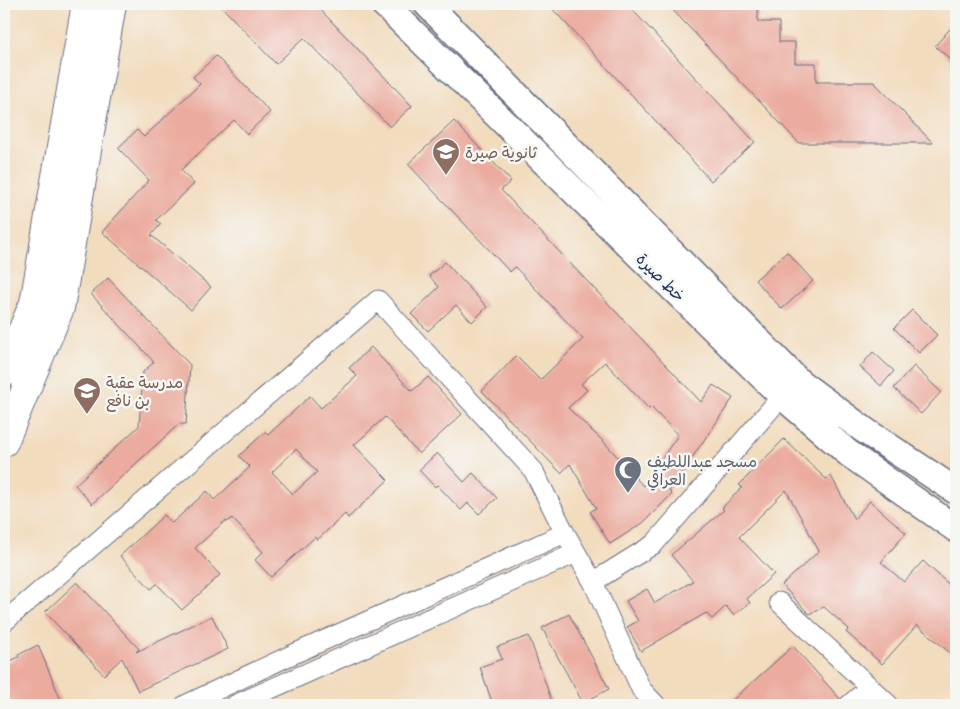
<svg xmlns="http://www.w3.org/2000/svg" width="960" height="709" font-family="Itim,'Playpen Sans Arabic',sans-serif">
	<rect width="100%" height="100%" fill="#f6f6f2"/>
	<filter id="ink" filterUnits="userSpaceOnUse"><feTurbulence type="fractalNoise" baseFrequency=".02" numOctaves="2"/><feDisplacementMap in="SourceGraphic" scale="10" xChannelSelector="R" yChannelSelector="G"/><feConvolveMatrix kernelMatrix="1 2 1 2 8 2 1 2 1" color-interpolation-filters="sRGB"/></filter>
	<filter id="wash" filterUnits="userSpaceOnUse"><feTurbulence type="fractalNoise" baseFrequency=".0096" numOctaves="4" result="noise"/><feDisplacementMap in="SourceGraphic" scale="20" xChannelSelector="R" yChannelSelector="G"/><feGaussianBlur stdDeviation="1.12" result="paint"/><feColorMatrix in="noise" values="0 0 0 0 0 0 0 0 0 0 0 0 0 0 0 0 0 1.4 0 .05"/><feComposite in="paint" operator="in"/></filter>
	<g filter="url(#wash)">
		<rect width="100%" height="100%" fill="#f2dcbe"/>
		<g id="blocks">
			<!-- building -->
			<path fill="#ebac9f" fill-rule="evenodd" d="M219,4h96l97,102 -22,21 -86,-89 -28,26z
				M548,4h79l128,138 -44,39z
				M667,4h91v18h21v20h16v21h21v19h58l59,61h-134z
				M956,22v42l-21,-18z
				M216,56l54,56 -23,22 -13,-14 -53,50 13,14 -38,36 5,4 -10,11 60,52 -20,23 -89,-78 47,-52 -31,-32 19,-18 7,7 56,-53 -7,-7z
				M454,121l57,60 -10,9 200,212 12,-17 20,13 -64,93 3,3 -29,29 -33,21 -20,-32 6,-4 -26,-44 -9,9 -79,-82 34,-35 24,24 43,-41 -68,-72 -5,5 -102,-108zM605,362l44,47 2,-2 27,28 -35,51 -38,-43 -37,-35 19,-18 -6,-6z
				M787,252l26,29 -31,28 -27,-29z
				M445,262l42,45 -15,15 -16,-17 -28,26 -17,-17 28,-27 -10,-11z
				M108,278l82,87 -4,59h-7l-87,80 -17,-19 64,-59 4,-54 11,-10 -63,-68z
				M912,310l25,25 -18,18 -25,-25z
				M371,347l41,44 16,-14 34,37 -43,40 -34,-37 -31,28 34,35 -40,38 -3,-4 -28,26 -2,-3 -44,40 -16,-17 8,-8 -31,-34 -5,4 -2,-1 -30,27 25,27 -38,35 -25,-26 -6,5 -31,-33 44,-41 8,8 35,-32 7,9 36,-33 -11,-11 26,-24 3,3 42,-39 11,12 36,-32 -8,-8zM296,449l21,23 -24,22 -21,-22z
				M873,352l21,19 -13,15 -21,-19z
				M914,366l27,26 -20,22 -27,-26z
				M784,439l42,40 5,-3 23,43 16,-18 36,32 -25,29 23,20 19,-21 33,30v67l-39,-33 -35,39 -36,-32 3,-3 -25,-22 -15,7 -27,-29 37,-34 -33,-61 -47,47 35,37 -27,25 3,4 -17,12 -7,-9 -14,13 -6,-6 -65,38 -14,-24 11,-6 -12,-20 21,-12 8,14 38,-22 -22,-26 53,-45 -2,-2 20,-21 -3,-2z
				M437,453l27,29 9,-9 24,25 -18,16 -11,-11 -7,7 -24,-25 -2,2 -16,-17z
				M77,582l62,67 -3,3 76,-36 16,33 -90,42 -16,-33 -18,17 -59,-63z
				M569,614l40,75 -26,14 -41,-75z
				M529,636l24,69h-60l-13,-38 22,-8 -5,-12z
				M38,645l25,60h-59v-41l15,-7 -1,-2z
				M793,646l47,53 -2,6h-111z"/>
		</g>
	</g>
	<g filter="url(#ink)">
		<use href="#blocks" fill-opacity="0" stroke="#666c80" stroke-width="1"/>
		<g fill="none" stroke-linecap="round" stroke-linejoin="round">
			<defs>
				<path id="street" d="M593,582l61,-38 128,-148
					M779,602l110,103
					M4,622l374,-322 155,170 32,63 28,49 48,107 15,16
					M185,705l104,-49 276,-123
					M235,705l341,-152
					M849,705l21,-18"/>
				<path id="secondary" d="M384,4l398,392 66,57 108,76
					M427,4l372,378 65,48 92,61"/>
				<path id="primary" d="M4,373l30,-70 52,-299
					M4,442l56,-134 52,-304"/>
			</defs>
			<!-- street casing -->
			<use href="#street" stroke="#666c80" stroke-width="21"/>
			<!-- secondary casing -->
			<use href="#secondary" stroke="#666c80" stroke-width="29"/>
			<!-- primary casing -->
			<use href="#primary" stroke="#666c80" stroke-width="30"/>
			<!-- street -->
			<use href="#street" stroke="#fff" stroke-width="19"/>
			<!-- secondary -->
			<use href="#secondary" stroke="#fff" stroke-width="26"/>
			<!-- primary -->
			<use href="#primary" stroke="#fff" stroke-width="28"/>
		</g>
	</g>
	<!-- icons -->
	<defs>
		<symbol id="school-pin" viewBox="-11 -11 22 30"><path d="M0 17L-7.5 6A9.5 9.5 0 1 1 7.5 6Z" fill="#8d6e63" stroke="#f6f6f2"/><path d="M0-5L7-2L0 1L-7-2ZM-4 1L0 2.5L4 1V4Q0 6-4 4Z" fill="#fff"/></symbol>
		<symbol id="mosque-pin" viewBox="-11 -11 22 30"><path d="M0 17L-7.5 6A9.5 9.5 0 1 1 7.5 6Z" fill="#6b7280" stroke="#f6f6f2"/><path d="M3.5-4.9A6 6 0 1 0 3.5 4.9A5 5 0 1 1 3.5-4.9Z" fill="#fff"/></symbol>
	</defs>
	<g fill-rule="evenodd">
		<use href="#school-pin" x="430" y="136" width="32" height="43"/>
		<use href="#school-pin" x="71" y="375" width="32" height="43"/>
		<use href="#mosque-pin" x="612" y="454" width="32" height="43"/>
	</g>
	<g text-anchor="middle" stroke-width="5" stroke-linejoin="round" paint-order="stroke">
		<!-- education labels -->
		<g font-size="16" fill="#785e54" stroke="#f6f6f2" text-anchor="start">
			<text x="465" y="158">ثانوية صيرة</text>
			<text x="106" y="388">مدرسة عقبة<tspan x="106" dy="18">بن نافع</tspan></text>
		</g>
		<!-- street labels -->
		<g font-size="16" fill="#1b2f5e" stroke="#f6f6f2">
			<text transform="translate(661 277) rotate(45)" y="6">خط صيرة</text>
		</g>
		<!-- worship labels -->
		<g font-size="16" fill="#5b616d" stroke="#f6f6f2" text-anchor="start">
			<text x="647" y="467">مسجد عبداللطيف<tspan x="647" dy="18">العراقي</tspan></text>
		</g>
	</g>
	<!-- margin -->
	<rect width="960" height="709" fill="none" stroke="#f6f6f2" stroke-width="20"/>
</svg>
